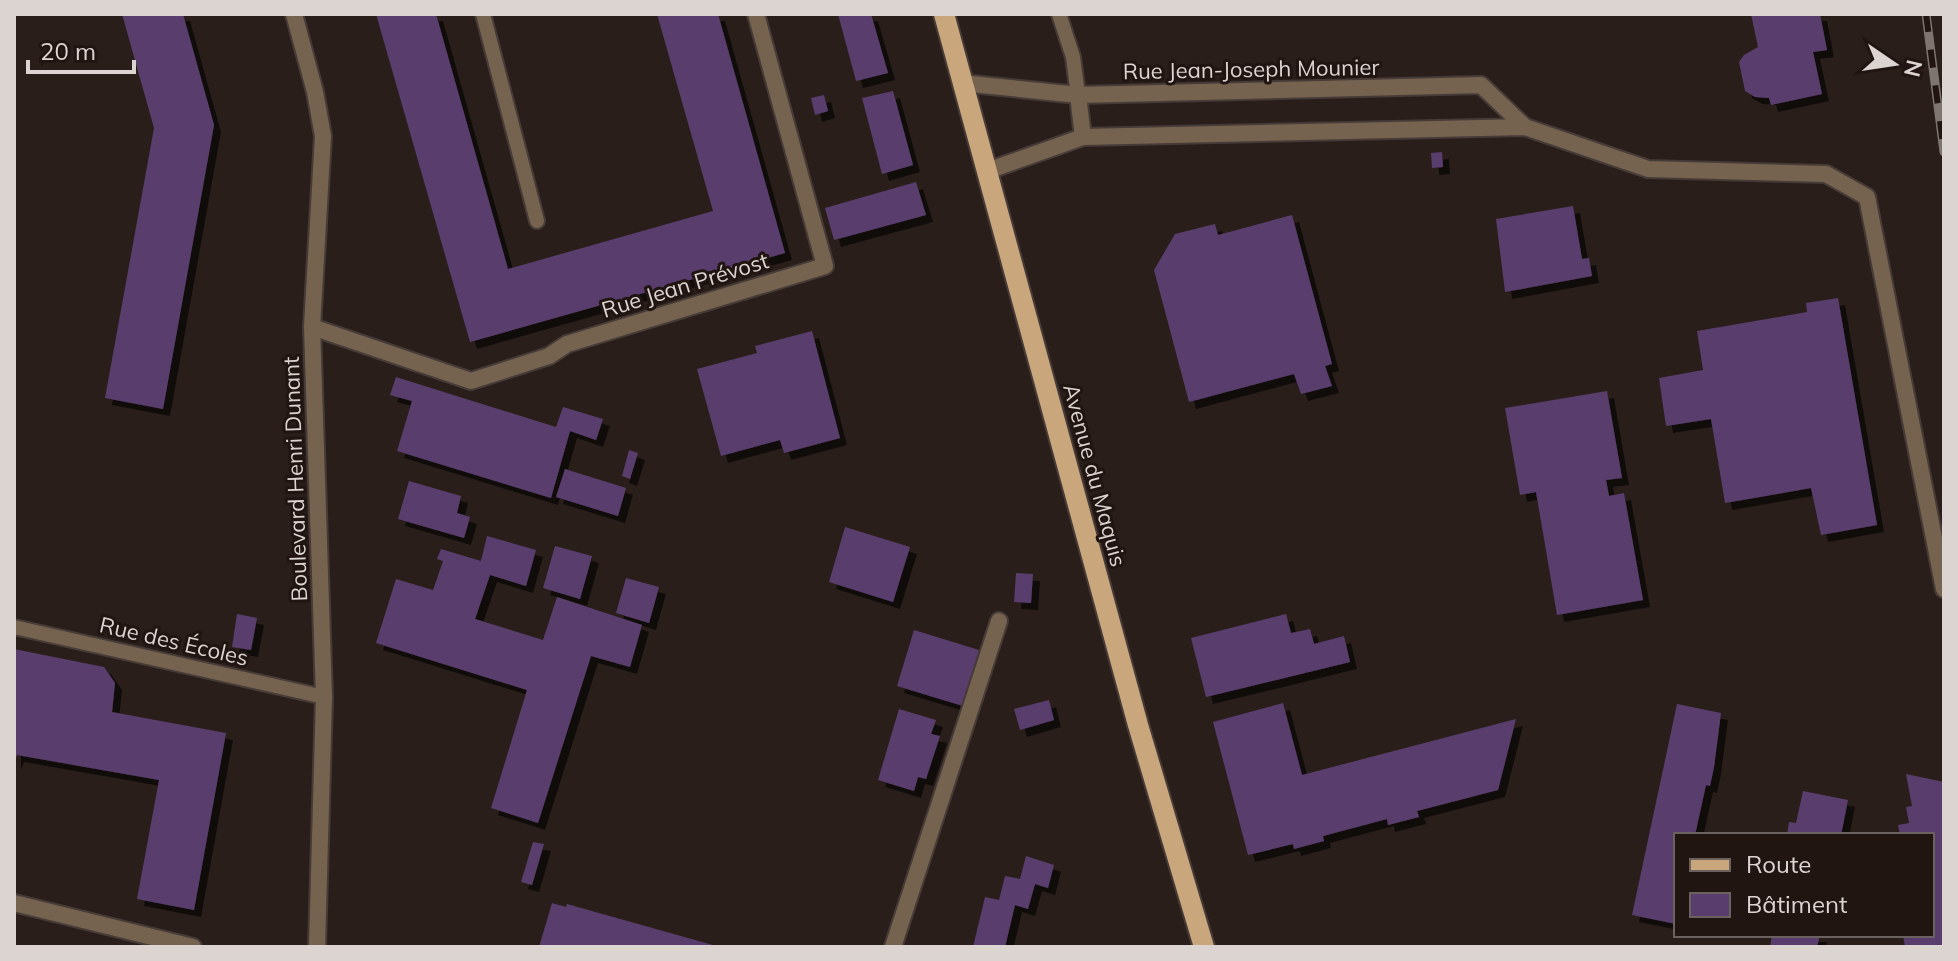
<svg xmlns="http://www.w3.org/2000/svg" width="1958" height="961" font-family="Mulish,sans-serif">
	<defs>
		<filter id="shadow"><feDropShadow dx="7" dy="7" stdDeviation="0" flood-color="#0009"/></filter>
	</defs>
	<rect width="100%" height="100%" fill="#291e1a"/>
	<!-- building -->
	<path fill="#593e6d" filter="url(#shadow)" d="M122,14h61l31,111 -51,284 -58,-11 49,-270z
		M376,14h60l72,255 205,-58 -56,-197h61l67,239 -315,89z
		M838,14h33l17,59 -32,8z
		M1751,14h69l7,36 -14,2 9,42 -51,11 -2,-7 -14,-1 -10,-6 -6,-29 5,-7 14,-8z
		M893,91l20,74 -31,9 -20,-76z
		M824,95l4,16 -13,4 -4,-17z
		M1442,152l1,15 -11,1 -1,-15z
		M916,182l10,33 -92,25 -9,-32z
		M1573,206l9,53 7,-1 3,18 -87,16 -9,-73z
		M1292,215l40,149 -7,2 7,20 -31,8 -7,-20 -105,28 -35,-132 21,-36 40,-10 3,11z
		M1838,298l39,227 -56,10 -10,-47 -86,15 -14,-84 -45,7 -7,-48 44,-8 -6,-39 110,-19 -1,-9z
		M812,331l28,107 -56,15 -4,-13 -59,16 -24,-87 60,-16 -2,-7z
		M396,377l160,50 7,-20 40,12 -7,21 -26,-9 -19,67 -154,-47 15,-50 -22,-6z
		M1607,391l15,87 -16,2 3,16 15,-3 19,107 -86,15 -21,-123 -16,3 -15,-87z
		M629,450l9,3 -8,26 -8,-3z
		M565,469l61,19 -8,28 -62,-19z
		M409,481l52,15 -4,17 13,4 -6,21 -66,-19z
		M845,527l65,20 -17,55 -64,-20z
		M487,536l49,14 -10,36 -36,-11 -15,44 68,21 14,-43 85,28 -12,42 -39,-11 -53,167 -47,-15 36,-118 -151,-47 20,-64 37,11 10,-29 -6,-2 4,-10 40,12z
		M555,546l37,10 -12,43 -37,-11z
		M1016,573l17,1 -2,29 -17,-1z
		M626,578l33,9 -10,36 -33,-10z
		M237,614l20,4 -6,32 -19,-3z
		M1286,614l5,19 19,-4 4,15 30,-8 6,26 -144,35 -15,-59z
		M914,630l65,20 -16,56 -66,-20z
		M14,649l90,18 11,16 -3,29 114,21 -32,177 -57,-11 22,-119 -142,-25 -3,8z
		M1049,700l5,20 -34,10 -6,-21z
		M1283,703l19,72 214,-56 -18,71 -81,21 2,6 -31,8 -1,-6 -64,17 1,5 -30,8 -1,-5 -45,11 -35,-133z
		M1677,704l44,9 -7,54 -4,19 -4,-1 -11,50h-19v89l-44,-9z
		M899,709l37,11 -5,14 9,2 -14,43 -8,-2 -4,14 -36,-11z
		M1906,774l38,8v165h-39l-2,-12h29v-100h-32l-2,-10 11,-2 -3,-16 6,-1z
		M1803,791l45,9 -7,35h-54l2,-13 7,1z
		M533,842l11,2 -12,41 -11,-3z
		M1026,856l28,9 -6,23 -13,-4 -7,25 -13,-4 -10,42h-32l12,-50 14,3 6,-24 15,3z
		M552,903l14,4 1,-3 153,43h-181z
		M1772,935h48l-3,12h-47z"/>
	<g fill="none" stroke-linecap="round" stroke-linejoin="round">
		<defs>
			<path id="lane" d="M483,14l54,207
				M1059,14l14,43 5,38
				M14,627l310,70"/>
			<path id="street" d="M294,14l21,78 8,44 -11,191 12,370 -7,250
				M962,83l116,12 403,-10 44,42
				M1078,95l5,42
				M987,171l96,-34 442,-10 123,42 178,5 41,23 77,392
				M312,327l159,54 78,-25 18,-12 258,-78 -69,-252
				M14,903l179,44
				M893,947l106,-326"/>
			<path id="primary" d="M944,14l194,711 66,222"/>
		</defs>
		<!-- lane casing -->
		<use href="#lane" stroke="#463b37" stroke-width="18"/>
		<!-- street casing -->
		<use href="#street" stroke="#463b37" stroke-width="20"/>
		<!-- primary casing -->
		<use href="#primary" stroke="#463b37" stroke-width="24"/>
		<!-- lane -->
		<use href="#lane" stroke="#756350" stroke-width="14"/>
		<!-- street -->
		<use href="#street" stroke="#756350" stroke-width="16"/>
		<!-- primary -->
		<use href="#primary" stroke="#caa67d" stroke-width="20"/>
		<defs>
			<path id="rail" d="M1926,14l18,138"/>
		</defs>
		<!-- rail casing -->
		<use href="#rail" stroke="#7e7571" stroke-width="9"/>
		<!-- rail -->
		<use href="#rail" stroke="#201511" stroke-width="6" stroke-dasharray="18" stroke-linecap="butt"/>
	</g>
	<g text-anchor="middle" stroke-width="6" stroke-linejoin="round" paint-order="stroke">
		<!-- street labels -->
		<g font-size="22" fill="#dcd4d1" stroke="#201511">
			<text transform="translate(1251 69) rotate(-1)" y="8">Rue Jean-Joseph Mounier</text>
			<text transform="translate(685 285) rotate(-17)" y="8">Rue Jean Prévost</text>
			<text transform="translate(1095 475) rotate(75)" y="8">Avenue du Maquis</text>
			<text transform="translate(295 479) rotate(-92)" y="8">Boulevard Henri Dunant</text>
			<text transform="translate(174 641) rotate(13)" y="8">Rue des Écoles</text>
		</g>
	</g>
	<!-- border -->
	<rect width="1958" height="961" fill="none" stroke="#dcd4d1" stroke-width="32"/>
	<!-- legend -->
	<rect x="1674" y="833" width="260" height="104" fill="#201511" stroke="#6b615e" stroke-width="2"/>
	<rect x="1690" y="859" width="40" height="12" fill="#caa67d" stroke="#6b615e" stroke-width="2"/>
	<text x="1746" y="873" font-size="24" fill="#dcd4d1">Route</text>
	<rect x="1690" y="893" width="40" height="24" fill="#593e6d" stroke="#6b615e" stroke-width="2"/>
	<text x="1746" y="913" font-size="24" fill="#dcd4d1">Bâtiment</text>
	<!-- north arrow -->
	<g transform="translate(1894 64) rotate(103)" stroke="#201511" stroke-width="6" paint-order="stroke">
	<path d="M0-6L14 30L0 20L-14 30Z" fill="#dcd4d1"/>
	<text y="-12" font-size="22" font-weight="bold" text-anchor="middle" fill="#dcd4d1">N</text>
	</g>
	<!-- scale -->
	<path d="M28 60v12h106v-12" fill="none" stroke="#dcd4d1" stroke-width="4"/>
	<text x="40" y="60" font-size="24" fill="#dcd4d1" stroke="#201511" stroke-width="6" paint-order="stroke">20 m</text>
</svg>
